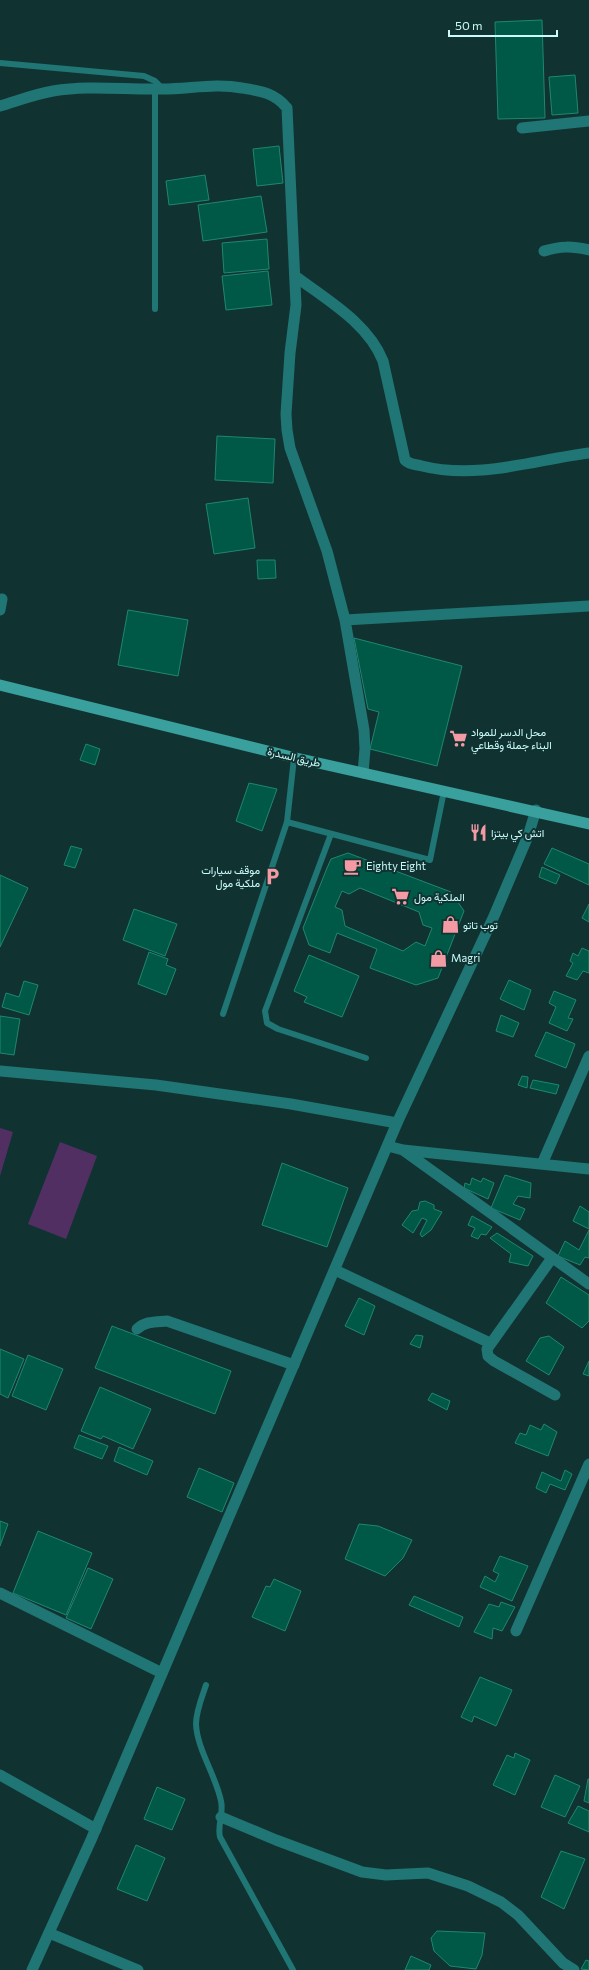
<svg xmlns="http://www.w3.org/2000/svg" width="589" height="1970" font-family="Commissioner,Vazirmatn,sans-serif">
	<rect width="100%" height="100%" fill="#103332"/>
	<!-- green -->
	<path fill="#512f63" d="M0,1128l13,4 -13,44z
		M60,1142l37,14 -31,83 -38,-15z"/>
	<!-- building -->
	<path fill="#005846" stroke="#20876f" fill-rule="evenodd" d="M542,20l3,98 -47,1 -3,-97z
		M575,75l3,38 -26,2 -3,-38z
		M279,146l4,37 -26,3 -4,-37z
		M205,175l4,25 -40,5 -3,-24z
		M261,196l6,36 -64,9 -5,-36z
		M267,239l2,30 -45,4 -2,-30z
		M268,271l4,34 -46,5 -4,-34z
		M217,436l58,3 -2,44 -58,-3z
		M248,498l7,50 -41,6 -8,-50z
		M257,560h18l1,18 -18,1z
		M128,610l60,10 -10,56 -60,-11z
		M354,638l108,28 -25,100 -67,-17 9,-37 -11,-3z
		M86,744l14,5 -5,16 -15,-5z
		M249,783l28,6 -15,42 -26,-10z
		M71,846l11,3 -7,19 -11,-3z
		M552,848l37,16v21l-45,-21z
		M348,853l103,39 13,19 -26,67 -22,7 -46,-17 7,-19 -40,-16 -7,20 -21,-8 -6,-17 24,-60 4,-9zM360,888l59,24 4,13 9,3 -7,18 -9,-4 -13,9 -58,-25 -3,-16 -7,-3 7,-16 7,3z
		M542,867l18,8 -4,9 -17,-7z
		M0,875l28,13 -28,59z
		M589,904v18l-7,-4z
		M134,909l43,15 -12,32 -42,-16z
		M582,948l7,3v22l-6,-2 -6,9 -11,-4 7,-13 -3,-2 3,-8 5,3z
		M149,952l19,7 -2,6 10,4 -10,26 -28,-11z
		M309,955l50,21 -17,41 -38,-15 3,-5 -13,-6z
		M509,980l22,10 -7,20 -24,-11z
		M24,981l14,4 -9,30 -27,-8 4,-14 13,4z
		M554,991l22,9 -8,18 5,1 -6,12 -18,-8 7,-16 -7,-4z
		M501,1015l18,8 -6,14 -17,-6z
		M0,1016l20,3 -6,36 -14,-2z
		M546,1032l29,12 -9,24 -31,-12z
		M522,1076l6,1 -1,11 -9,-3z
		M533,1080l26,5 -3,9 -26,-6z
		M282,1163l66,25 -21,59 -65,-22z
		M505,1175l26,8 -1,15 -12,-2 -5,8 12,5 -5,11 -29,-12z
		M472,1178l9,4 2,-4 11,5 -6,16 -24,-11 1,-5 5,2z
		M425,1201l9,4v4l8,3 -11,18 -9,7 -2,-3 7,-14 -5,-2 -9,15 -11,-8 10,-14 6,-1 2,-8z
		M580,1206l9,6v17l-16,-8z
		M472,1216l20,11 -6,8 -5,-1 -3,5 -7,-3 4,-8 -7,-3z
		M589,1230v28l-4,-1 -5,8 -22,-9 7,-15 14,9z
		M497,1233l36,23 -5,10 -19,-4 2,-8 -21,-16z
		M561,1277l28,18v26l-7,7 -36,-25z
		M359,1298l16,8 -11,29 -19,-9z
		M112,1326l119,45 -16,43 -120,-46z
		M416,1335l7,1 -3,12 -10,-4z
		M549,1336l15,11 -15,28 -23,-14 14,-23z
		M0,1349l24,10 -16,39 -8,-4z
		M28,1355l35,14 -17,41 -34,-14z
		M589,1361v15l-6,-2z
		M100,1387l51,22 -18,40 -30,-13 -2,3 -20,-8z
		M432,1393l18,8 -3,9 -19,-10z
		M544,1424l13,8 -9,24 -33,-13 5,-10 6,2 4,-10 11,5z
		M79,1435l29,11 -6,13 -28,-11z
		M119,1447l34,14 -6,14 -33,-14z
		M199,1468l35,15 -12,29 -35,-15z
		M565,1470l7,4 -7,16 -15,-6 -4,9 -10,-5 6,-16 19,9z
		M0,1521l8,3 -8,22z
		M359,1524l19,2 34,14 -9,18 -18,18 -40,-17z
		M38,1531l54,22 -26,62 -53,-22z
		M500,1556l28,10 -16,35 -32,-14 5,-11 10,6 4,-8 -6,-3z
		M88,1568l25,11 -22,50 -25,-11z
		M274,1579l27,12 -16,40 -33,-14 14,-31 4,1z
		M414,1596l49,21 -4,10 -50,-22z
		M501,1602l14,5 -13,24 -9,-3 -1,11 -18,-7 15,-28 10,3z
		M480,1677l32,13 -16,36 -22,-10 -2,6 -11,-5z
		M515,1753l15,7 -15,35 -22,-10 14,-30 7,3z
		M555,1775l25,11 -15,31 -24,-10z
		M588,1779h1v24l-5,-2z
		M157,1787l28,12 -13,31 -28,-11z
		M578,1806l11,5v21l-21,-9z
		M136,1845l29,13 -18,43 -30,-12z
		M561,1851l24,8 -21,50 -23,-12z
		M437,1931l48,2 -3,22 -6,14 -26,-3 -16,-15 -3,-13z
		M411,1956l20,9 -2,5h-24z
		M586,1960l3,1v9l-8,-1z"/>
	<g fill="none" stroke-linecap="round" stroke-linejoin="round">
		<!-- service -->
		<path stroke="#207674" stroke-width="6" d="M0,63l144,13 11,5 8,8
			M155,89v220
			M287,822l143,38 14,-69
			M331,834l-66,177 2,12 11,6 88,29
			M223,1014l64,-192 7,-64
			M206,1685c-4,12 -10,26 -10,39 1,25 20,52 25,77 3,13 -4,24 -1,36l73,133"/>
		<!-- minor -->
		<path stroke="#207674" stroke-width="11" d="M0,106c17,-5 35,-12 53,-15 36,-6 73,-1 110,-2 26,0 53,-6 79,-1 19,3 33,5 45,20l9,197 -6,48 -4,61 1,16 3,18 37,103 18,69 19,110 1,19 -2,24
			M522,128l67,-7
			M544,251c16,-5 28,-5 45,-1
			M295,276c32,24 73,47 88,85l22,99c5,5 10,4 17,6 55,14 112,-6 167,-13
			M0,610l2,-11
			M345,620l244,-14
			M0,1071l156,14 135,19 106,19
			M388,1146l15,4 186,19
			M403,1150l186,134
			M542,1164l47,-108
			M552,1258l-65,91 1,7 6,5 61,34
			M335,1270l155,73
			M137,1329c9,-8 18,-7 30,-8l127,44
			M0,1593l162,80
			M516,1631l73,-167
			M0,1775l96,54
			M221,1817l55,23 86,32 24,3 42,-2 40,13 33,16 17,13 45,48 11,7
			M49,1933l89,37"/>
		<!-- tertiary -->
		<path stroke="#207674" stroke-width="11" d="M32,1970l59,-130 306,-717 97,-207 34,-80 8,-26"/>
		<!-- primary -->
		<path stroke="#39a09d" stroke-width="11" d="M0,685l296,73 293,66"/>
	</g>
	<!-- icons -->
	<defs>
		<symbol id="supermarket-bare" viewBox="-9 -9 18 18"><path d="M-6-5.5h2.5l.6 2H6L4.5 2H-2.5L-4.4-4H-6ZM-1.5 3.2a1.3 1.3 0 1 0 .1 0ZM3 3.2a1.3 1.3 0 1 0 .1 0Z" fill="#f49aa4" stroke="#103332" stroke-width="2.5" paint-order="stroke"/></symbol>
		<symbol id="restaurant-bare" viewBox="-9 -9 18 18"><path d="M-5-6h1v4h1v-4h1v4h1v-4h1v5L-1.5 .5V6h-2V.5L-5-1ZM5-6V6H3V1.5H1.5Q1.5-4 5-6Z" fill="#f49aa4" stroke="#103332" stroke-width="2.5" paint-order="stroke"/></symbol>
		<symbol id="cafe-bare" viewBox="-9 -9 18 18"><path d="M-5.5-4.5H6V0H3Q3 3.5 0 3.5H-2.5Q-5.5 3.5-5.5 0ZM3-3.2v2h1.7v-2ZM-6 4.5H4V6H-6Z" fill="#f49aa4" stroke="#103332" stroke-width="2.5" paint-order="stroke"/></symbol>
		<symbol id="parking-bare" viewBox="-9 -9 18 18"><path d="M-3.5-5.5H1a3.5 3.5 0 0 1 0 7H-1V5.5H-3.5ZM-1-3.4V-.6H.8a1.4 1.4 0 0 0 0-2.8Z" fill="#f49aa4" stroke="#103332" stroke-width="2.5" paint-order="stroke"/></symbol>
		<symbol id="shop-bare" viewBox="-9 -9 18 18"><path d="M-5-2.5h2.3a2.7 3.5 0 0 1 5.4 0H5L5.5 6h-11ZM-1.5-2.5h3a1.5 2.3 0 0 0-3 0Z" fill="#f49aa4" stroke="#103332" stroke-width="2.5" paint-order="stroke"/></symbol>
	</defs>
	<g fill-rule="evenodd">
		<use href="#supermarket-bare" x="446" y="726" width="25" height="25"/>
		<use href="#restaurant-bare" x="466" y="820" width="25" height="25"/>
		<use href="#cafe-bare" x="340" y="854" width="25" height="25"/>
		<use href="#parking-bare" x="260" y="864" width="25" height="25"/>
		<use href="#supermarket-bare" x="388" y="884" width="25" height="25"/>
		<use href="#shop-bare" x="438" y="912" width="25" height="25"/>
		<use href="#shop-bare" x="426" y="946" width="25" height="25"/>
	</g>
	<g text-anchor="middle" stroke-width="4" stroke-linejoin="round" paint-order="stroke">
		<!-- poi labels -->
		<g font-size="11" fill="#cbfbf9" stroke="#103332" text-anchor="start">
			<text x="471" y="736">محل الدسر للمواد<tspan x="471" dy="13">البناء جملة وقطاعي</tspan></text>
			<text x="491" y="837">اتش كي بيتزا</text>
			<text x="366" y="870">Eighty Eight</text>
			<text x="260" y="874" text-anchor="end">موقف سيارات<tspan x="260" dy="13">ملكية مول</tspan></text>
			<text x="414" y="901">الملكية مول</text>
			<text x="463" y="929">توب تاتو</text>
			<text x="451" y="962">Magri</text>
		</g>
		<!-- street labels -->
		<g font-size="11" fill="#cbfbf9" stroke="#103332">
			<text transform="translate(294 757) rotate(13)" y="4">طريق السدرة</text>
		</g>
	</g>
	<!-- scale -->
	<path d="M449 30v6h108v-6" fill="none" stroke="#cbfbf9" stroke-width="2"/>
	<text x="455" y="30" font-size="12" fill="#cbfbf9" stroke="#103332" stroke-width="3" paint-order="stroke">50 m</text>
</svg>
